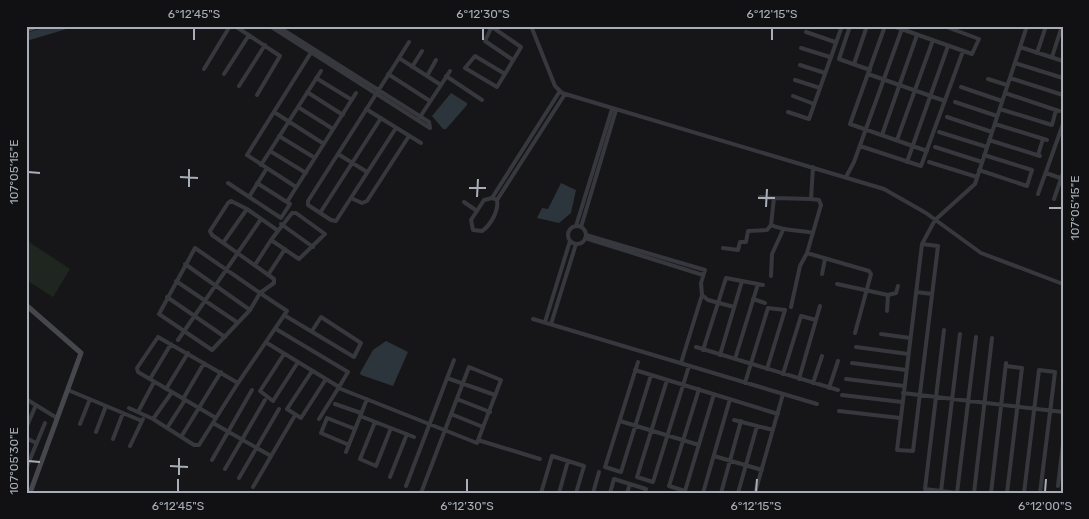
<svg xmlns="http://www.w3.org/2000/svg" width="1089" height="519" font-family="Rubik,sans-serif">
	<rect width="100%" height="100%" fill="#161618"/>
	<!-- green -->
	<path fill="#1e261f" d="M26,240l44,29 -17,28 -27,-17z"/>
	<!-- water -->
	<path fill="#2c353c" d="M451,93l16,10v2l-21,24h-3l-11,-13z
		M561,183l15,7 -5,23 -12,10 -22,-5 5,-10 6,1z
		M386,341l22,11 -15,34 -32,-11 -1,-2 13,-23z"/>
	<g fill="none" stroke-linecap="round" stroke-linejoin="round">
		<!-- river -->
		<path stroke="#2c353c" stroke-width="8" d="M26,37l37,-11"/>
		<!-- street -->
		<path stroke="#37383d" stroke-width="4" d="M235,26l45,30 -23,39
			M270,26l160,102
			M277,26l152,96 1,6
			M492,26l-7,15 28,19
			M531,26l24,60 7,7 322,96 42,24 55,40 82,31
			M850,26l-11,33 31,11
			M885,26l-35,98 77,27
			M893,26l79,28 7,-15 -35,-13
			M492,27l29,20 -1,2 -23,38 -32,-19 10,-12 30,18
			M806,32l29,10
			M1020,47l43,14
			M801,48l29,9
			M1037,53l9,-27
			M1052,57l10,-31
			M399,58l10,-16
			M1015,63l48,15
			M854,64l13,-38
			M800,65l25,8
			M412,67l10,-16
			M204,69l26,-43
			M224,74l25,-39
			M388,74l42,27
			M868,74l77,27
			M427,76l9,-16
			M446,76l36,24
			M316,78l36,22
			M1010,78l53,17
			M988,79l19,6
			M795,80l25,8
			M441,85l9,-14
			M239,86l26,-41
			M961,87l41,14
			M307,92l36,23
			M1005,93l54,18
			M793,96l21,8
			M955,102l42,14
			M298,107l35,22
			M366,109l55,34
			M1000,109l52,16 4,-15
			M274,112l50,32
			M788,112l21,7 33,-93
			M947,117l45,15
			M995,124l52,16
			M396,128l-60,93 -5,-1 -23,-15v-4l91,-143 42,27 -21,32
			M939,132l48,15
			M882,135l35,-100
			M279,136l36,22
			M897,140l36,-100
			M989,140l51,16
			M860,146l61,20 42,-115
			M935,147l47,15
			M270,151l36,22
			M338,154l29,18
			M1038,155l5,-16
			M907,162l41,-116
			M929,162l48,15
			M261,165l60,-94
			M813,167l-2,32 8,1 2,5 -14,48 62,18 2,3 -16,59
			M979,170l48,16 5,-16 -48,-15
			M1046,173l17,6
			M846,177l8,-15 49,-136
			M228,183l53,35 9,-14 -33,-21
			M296,187l-49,-32 65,-104
			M1038,194l25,-70
			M249,197l18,-29
			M760,197l14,1
			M351,198l11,5 5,-2 42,-65
			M492,198l68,-107
			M492,198l5,2c2,10 -6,25 -15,31l-9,-1 -2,-10 13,-20z
			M1054,199l9,-26
			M497,200l68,-106
			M287,202l69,-109
			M464,202l13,9
			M292,213h4l29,21 -26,25 -28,-19z
			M320,213l61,-95
			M281,224l32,23
			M771,225l3,-27 37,1
			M576,226l36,-117
			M568 235a9 9 0 1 1 18 0a9 9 0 1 1-18 0Z
			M581,227l35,-117
			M586,235l119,35 -4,13 1,12 6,5 26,7
			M585,238l118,37
			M223,243l24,-34
			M922,244l16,2 -25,205 -16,-1 25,-206 13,-24 40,-36 52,-158
			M195,248l65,45 -10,17 -38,40 -53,-36z
			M723,248l15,2 2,-8h6l2,-11 19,-1 4,-5c13,6 27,5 42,8
			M185,264l65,46
			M255,265l16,-25
			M822,274l3,-15
			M268,275l17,-26
			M771,276l1,-22 11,-24
			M176,281l62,42
			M837,284l51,11 -1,16
			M916,292l16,2
			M888,295l8,-2 2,-7
			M167,297l58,40
			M753,299l12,4
			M791,307l9,-41 7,-13
			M284,315l70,42 7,-14 -40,-26 -9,14
			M533,319l284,85
			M545,322l25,-81
			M551,324l25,-80
			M944,330l-19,159 32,4
			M881,334l29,4
			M178,340l83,-121
			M267,343l72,44 9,-15 -72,-43
			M696,347l142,43
			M856,347l52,7
			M703,350l23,-72 37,7
			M284,354l-24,37 13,10 25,-39
			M720,355l22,-74
			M735,359l23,-75
			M638,362l-33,105 16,5 30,-97
			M681,363l21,-68
			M852,363l54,7
			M1006,366l16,2 -15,125
			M635,370l143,44
			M312,371l-25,38 14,9 25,-39
			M783,374l18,-58 15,4
			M447,378l48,17
			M150,379l21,-35
			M799,379l21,-73
			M846,379l58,7
			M667,380l-30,97 16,5 36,-116
			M745,383l23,-75 17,2 -18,59
			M813,383l9,-27
			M829,388l9,-27
			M166,389l22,-36
			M341,389l136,54 24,-63 -32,-13c-16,42 -32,84 -48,126
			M699,389l-30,97 16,5 29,-97
			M68,390l74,31
			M903,393l160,19
			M842,395l60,7
			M26,399l31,19
			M183,399l21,-36
			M457,399l33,13
			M335,404l26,9
			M129,408l24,11 41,26h5l39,-62 49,-72 -27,-18 14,-10v-4l-62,-44 -2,-4 18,-28 3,-2 16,8 30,21
			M839,411l61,7
			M138,412l16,-30
			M451,414l32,13
			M360,416l54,21
			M216,418l-78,-46 -1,-4 21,-31 80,46
			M153,419l19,-27
			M319,419l20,-32
			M734,420l39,10
			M620,421l79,24
			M375,422l-15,37 16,7 15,-38
			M213,423l58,33
			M80,424l10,-25
			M26,428l10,-23
			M167,428l18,-28
			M96,432l10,-26
			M181,437l40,-65
			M26,438l10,5
			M113,439l10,-26
			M478,440l62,19
			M349,445l-28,-12 6,-15 28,11
			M130,446l13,-27
			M346,452l21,-53
			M714,456l48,14
			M212,460l40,-70
			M26,469l19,-46
			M225,469l40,-69
			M390,477l17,-43
			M239,478l40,-69
			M406,486l48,-126
			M1058,486l5,-42
			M253,487l41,-70
			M941,491l19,-157
			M541,493l11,-37 32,10 -8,27
			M559,493l9,-32
			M593,493l6,-21
			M610,493l4,-14 32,10 -1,4
			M627,493l3,-9
			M703,493l27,-94
			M721,493l20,-72
			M738,493l19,-67
			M755,493l28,-99
			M957,493l19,-156
			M974,493l18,-155
			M991,493l15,-130
			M1024,493l15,-123 16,2 -15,121"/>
		<!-- secondary -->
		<path stroke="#45474d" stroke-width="5" d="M26,30l12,-4
			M26,305l55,48 -51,140"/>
	</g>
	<!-- ticks -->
	<path fill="none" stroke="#a8adb8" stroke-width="2" d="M194,40v-12M483,40v-12M772,40v-12M28,172l12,1M180,177l18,1M189,187v-18M469,188h17M477,197l1,-18M758,198h17M766,207l1,-18M1049,208h13M28,461l12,1M170,466l18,1M179,475v-17M178,492v-13M467,492v-13M756,492l1,-13M1045,492l1,-13"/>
	<!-- border -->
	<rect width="1089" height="519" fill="none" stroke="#111113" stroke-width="55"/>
	<rect x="28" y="28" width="1034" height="464" fill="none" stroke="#a8adb8" stroke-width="2"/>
	<g font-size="12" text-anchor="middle" fill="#a8adb8">
		<text x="194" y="18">6°12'45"S</text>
		<text x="483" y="18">6°12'30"S</text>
		<text x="772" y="18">6°12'15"S</text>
		<text transform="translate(14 172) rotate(-90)" y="4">107°05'15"E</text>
		<text transform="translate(1075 208) rotate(-90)" y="4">107°05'15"E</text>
		<text transform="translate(14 461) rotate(-90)" y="4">107°05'30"E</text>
		<text x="178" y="510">6°12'45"S</text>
		<text x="467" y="510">6°12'30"S</text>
		<text x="756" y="510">6°12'15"S</text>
		<text x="1045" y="510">6°12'00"S</text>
	</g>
</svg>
